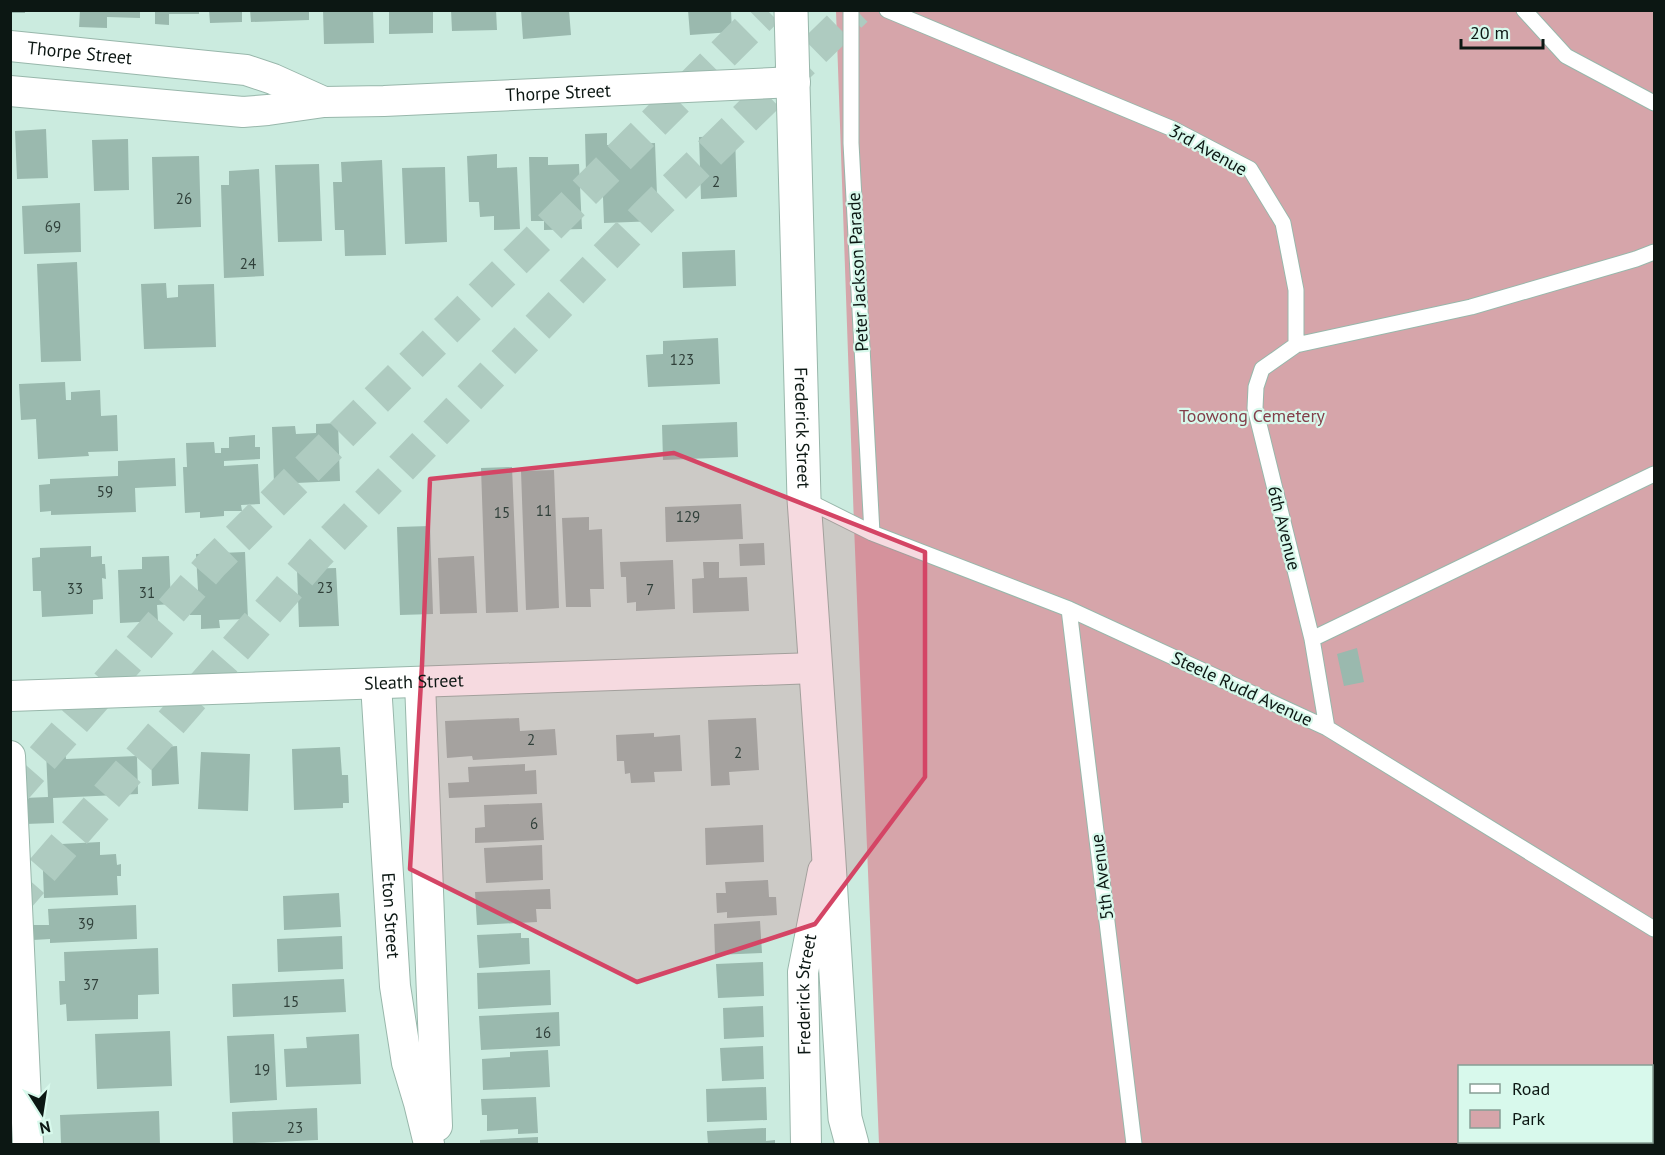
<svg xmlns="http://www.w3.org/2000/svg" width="1665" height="1155" font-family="'PT Sans',sans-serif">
	<rect width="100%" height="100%" fill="#cbebdf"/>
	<!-- green -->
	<path fill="#d6a5aa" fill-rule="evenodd" d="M836,11h818v1133h-775l-25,-619zM1460,1066h192v76h-192z"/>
	<!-- building -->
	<path fill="#9ab9ae" d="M10,10h15v3h-15z
		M80,10h60v8l-33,-1v11l-28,-1z
		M155,10h44v4h-30v11l-14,-1z
		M209,10h33v12l-32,1z
		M250,10h59v10l-58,2z
		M323,10h50l1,33 -50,1z
		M389,10h44v23l-44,1z
		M451,10h45l1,20 -45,1z
		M521,10h48l2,25 -48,4z
		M688,10h43l1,22 -42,3z
		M46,129l2,49 -31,1 -2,-48z
		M607,133v12l48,-2 3,78 -54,2 -2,-51h-16l-1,-38z
		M735,136l2,61 -36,2 -2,-62z
		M128,139l1,51 -35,1 -2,-51z
		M497,154v14l20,-1 3,62 -26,1v-14l-14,1 -1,-15h-10l-2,-46z
		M199,156l2,71 -47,2 -2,-72z
		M529,157h19v8l31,-1 3,65 -38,1v-9h-13z
		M382,160l4,95 -41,1 -1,-26h-9l-2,-48h9l-1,-20z
		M319,164l3,77 -44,1 -3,-77z
		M445,167l2,75 -42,2 -3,-76z
		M259,169l5,107 -40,2 -3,-93h8v-14z
		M80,203l1,49 -57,2 -2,-48z
		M735,250l1,36 -53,2 -1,-36z
		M77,262l4,99 -40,1 -4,-98z
		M166,283l1,15 11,-1v-12l36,-1 2,63 -72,2 -3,-65z
		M718,338l2,46 -72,3 -2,-32 17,-1v-13z
		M65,382l1,18h5v-8l29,-2 1,26 16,-1 1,36 -30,1 1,4 -51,3 -2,-40 -15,1 -2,-36z
		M737,422l1,35 -75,3 -1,-35z
		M338,423l2,58 -66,3 -2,-57 23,-1 1,8 20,-1v-9z
		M255,435v12h5v12l-36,2v5l34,-2 2,40 -19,1 1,6h-18v5l-24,2v-6l-15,1 -2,-46h4l-1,-24 28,-1 1,11h6v-5h8v-11z
		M175,458l1,28 -41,2 1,24 -85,3v-4l-11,1 -1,-27 11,-1v-5l68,-3v-15z
		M512,467l6,145 -32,1 -5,-145z
		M554,470l5,138 -33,2 -5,-139z
		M741,504l2,35 -77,3 -1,-35z
		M589,517v13l13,-1 2,60h-14l1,18h-25l-4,-89z
		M430,526l3,88 -33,1 -3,-88z
		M764,543l1,22 -25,1 -1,-22z
		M91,546v11l11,-1v8h3l1,15 -4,-1 1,21 -10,1v14l-51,3 -1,-26h-8l-1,-33 8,-1v-9z
		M245,552l3,67 -29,1 1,8 -19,1v-14h-11v-25h8l-2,-36z
		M169,556l2,48 -14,1 1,16 -38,2 -2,-53 24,-1v-12z
		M474,556l3,57 -37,1 -2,-56z
		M673,560l2,49 -39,2v-9l-9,1 -1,-26h-5l-1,-15z
		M703,562h16v16l28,-1 2,34 -56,2 -1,-34 12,-1z
		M336,568l3,58 -40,1 -2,-58z
		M1357,648l7,34 -20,4 -7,-32z
		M519,718l1,13 35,-2 2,26 -84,5 -1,-4 -25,2 -2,-37z
		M756,718l3,52 -30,2 1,13 -19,1 -3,-66z
		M654,733v4l26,-2 2,36 -28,1 1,10 -24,1 -1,-10 -5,1 -1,-13h-7l-1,-26z
		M177,746l2,38 -27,2 -1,-38z
		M340,747l2,28h6l1,28h-6v5l-49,2 -2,-61z
		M65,750l1,9 71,-3 1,38 -85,4 1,25 -29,1 -1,-26 24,-1 -2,-46z
		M201,752l49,2 -2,57 -50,-2z
		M525,764v7l11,-1 1,24 -88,4 -1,-15 21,-1 -1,-15z
		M542,803l2,37 -69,3v-15l10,-1 -1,-22z
		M763,825l1,37 -58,3 -1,-37z
		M100,842v13l16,-1 1,11 4,-1v12h-4l1,19 -74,3 -2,-53z
		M542,845l1,35 -57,3 -2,-35z
		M768,880l1,17h7l1,18 -50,3v-6l-10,1 -1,-20h10l-1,-11z
		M550,889l1,20h-15l1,13 -60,3 -2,-33z
		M339,893l2,34 -57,3 -1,-34z
		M136,905l1,34 -87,4v-4l-17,1 -1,-15h17l-1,-16z
		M760,921l2,32 -47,2 -1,-31z
		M521,933v5h8l1,26 -51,4 -2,-33z
		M342,936l1,33 -65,3 -1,-33z
		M158,948l1,46 -21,1v24l-71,2 -1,-17 -6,1 -1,-24h6l-1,-29z
		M763,962l1,34 -46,2 -2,-34z
		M550,970l1,35 -73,4 -1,-36z
		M344,979l2,33 -113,5 -1,-33z
		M763,1006l1,31 -40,2 -1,-31z
		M559,1012l1,34 -79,4 -2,-34z
		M170,1031l2,55 -75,3 -2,-55z
		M274,1034l3,66 -47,3 -3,-67z
		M359,1034l2,50 -75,3 -2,-38 23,-1 -1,-11z
		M763,1046l1,33 -42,2 -2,-33z
		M548,1050l2,37 -67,3 -1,-31 28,-2v-5z
		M766,1087l1,33 -60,2 -1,-33z
		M536,1097l2,36 -20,1v-5l-31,2v-16h-5l-1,-16z
		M317,1108l1,32 -85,4 -1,-32z
		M159,1111l1,33h-99l-1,-29z
		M766,1128v13l9,-1v4h-67l-1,-13z
		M538,1137v7h-58v-4z"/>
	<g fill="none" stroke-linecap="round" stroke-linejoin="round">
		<!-- highway-tunnel -->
		<path stroke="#aecbc0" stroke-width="33" stroke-dasharray="33 16" stroke-linecap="butt" d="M10,795l203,-232 554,-553
			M10,907l308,-353 329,-340 209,-204"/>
		<defs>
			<path id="lane" d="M851,10v133l21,390
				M887,10l286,119 77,40 33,54 13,67v55
				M1524,10l42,46 88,47
				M804,499l68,34 197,76 258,119 327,201
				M1069,609l65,535
				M1312,639l342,-165
				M1327,728l-15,-89 -57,-231 1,-21 6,-18 34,-24 175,-38 165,-48 18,-7"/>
			<g id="street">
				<path id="s1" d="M10,46l236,24 27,9 51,23"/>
				<path id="s2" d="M10,91l233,21 25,-2 56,-8 60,-1 411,-19"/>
				<path d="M420,682l17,444"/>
				<path id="s3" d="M376,684l19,302 12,77 12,40 10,41"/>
				<path id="s4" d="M10,696l806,-28"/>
				<path d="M10,756l18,388"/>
				<path id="s5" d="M806,1144l-3,-172 20,-101"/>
			</g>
			<g id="highway">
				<path id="s6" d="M791,10l13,489 24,347 17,272 7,26"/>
			</g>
		</defs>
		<!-- lane casing -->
		<use href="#lane" stroke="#98b7ab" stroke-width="17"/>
		<!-- street casing -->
		<use href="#street" stroke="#98b7ab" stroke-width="32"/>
		<!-- highway casing -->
		<use href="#highway" stroke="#98b7ab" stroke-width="35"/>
		<!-- lane -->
		<use href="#lane" stroke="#fff" stroke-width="15"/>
		<!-- street -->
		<use href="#street" stroke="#fff" stroke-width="30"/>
		<!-- highway -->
		<use href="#highway" stroke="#fff" stroke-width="33"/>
	</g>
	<!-- marked area -->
	<path fill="#d44565" fill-opacity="0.2" stroke="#d44565" stroke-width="4.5" stroke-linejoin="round" d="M674,453l251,99v225l-110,147 -178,58 -227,-113 12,-204 8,-186z"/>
	<g text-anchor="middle" stroke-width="4.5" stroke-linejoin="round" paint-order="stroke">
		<!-- number labels -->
		<g font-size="15" fill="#30403a">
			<text x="716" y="187">2</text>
			<text x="184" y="204">26</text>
			<text x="53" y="232">69</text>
			<text x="248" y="269">24</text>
			<text x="682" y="365">123</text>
			<text x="105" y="497">59</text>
			<text x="544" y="516">11</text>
			<text x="502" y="518">15</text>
			<text x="688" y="522">129</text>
			<text x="325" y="593">23</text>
			<text x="75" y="594">33</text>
			<text x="650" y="595">7</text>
			<text x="147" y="598">31</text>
			<text x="531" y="745">2</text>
			<text x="738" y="758">2</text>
			<text x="534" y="829">6</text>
			<text x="86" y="929">39</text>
			<text x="91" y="990">37</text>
			<text x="291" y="1007">15</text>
			<text x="543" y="1038">16</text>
			<text x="262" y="1075">19</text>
			<text x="295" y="1133">23</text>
		</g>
		<!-- street labels -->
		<g font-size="18" fill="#0c1713" stroke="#d8f9ec">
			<text dy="6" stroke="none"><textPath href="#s1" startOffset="70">Thorpe Street</textPath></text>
			<text dy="6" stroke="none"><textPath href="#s2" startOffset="550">Thorpe Street</textPath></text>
			<text transform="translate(1208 150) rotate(29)" y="6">3rd Avenue</text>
			<text transform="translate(858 272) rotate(-93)" y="6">Peter Jackson Parade</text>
			<text dy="6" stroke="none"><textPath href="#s6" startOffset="418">Frederick Street</textPath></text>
			<text transform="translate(1284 528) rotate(76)" y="6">6th Avenue</text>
			<text dy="6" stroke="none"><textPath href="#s4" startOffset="404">Sleath Street</textPath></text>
			<text transform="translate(1242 689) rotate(25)" y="6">Steele Rudd Avenue</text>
			<text transform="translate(1102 877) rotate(-97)" y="6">5th Avenue</text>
			<text dy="6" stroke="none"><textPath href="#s3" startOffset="232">Eton Street</textPath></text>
			<text dy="6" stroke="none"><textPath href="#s5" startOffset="150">Frederick Street</textPath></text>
		</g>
		<!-- park labels -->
		<g font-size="18" fill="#833f4a" stroke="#d8f9ec">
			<text x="1252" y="422">Toowong Cemetery</text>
		</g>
	</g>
	<!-- border -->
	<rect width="1665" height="1155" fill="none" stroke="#0c1713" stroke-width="24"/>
	<!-- legend -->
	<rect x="1458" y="1065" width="195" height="78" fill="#d8f9ec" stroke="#869f95" stroke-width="1.5"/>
	<rect x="1470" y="1084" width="30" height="9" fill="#ffffff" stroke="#869f95" stroke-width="1.5"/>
	<text x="1512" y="1095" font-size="18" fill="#0c1713">Road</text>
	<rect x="1470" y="1110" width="30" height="18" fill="#d6a5aa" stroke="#869f95" stroke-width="1.5"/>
	<text x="1512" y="1125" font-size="18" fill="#0c1713">Park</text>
	<!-- north arrow -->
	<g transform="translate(42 1113) rotate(168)" stroke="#d8f9ec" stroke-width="4.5" paint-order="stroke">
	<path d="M0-4.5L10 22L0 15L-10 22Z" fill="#0c1713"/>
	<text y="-9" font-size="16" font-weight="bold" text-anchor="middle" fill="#0c1713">N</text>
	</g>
	<!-- scale -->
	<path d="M1461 39v9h82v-9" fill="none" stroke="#0c1713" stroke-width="3"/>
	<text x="1470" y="39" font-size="18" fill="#0c1713" stroke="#d8f9ec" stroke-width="4.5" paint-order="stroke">20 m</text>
</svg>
